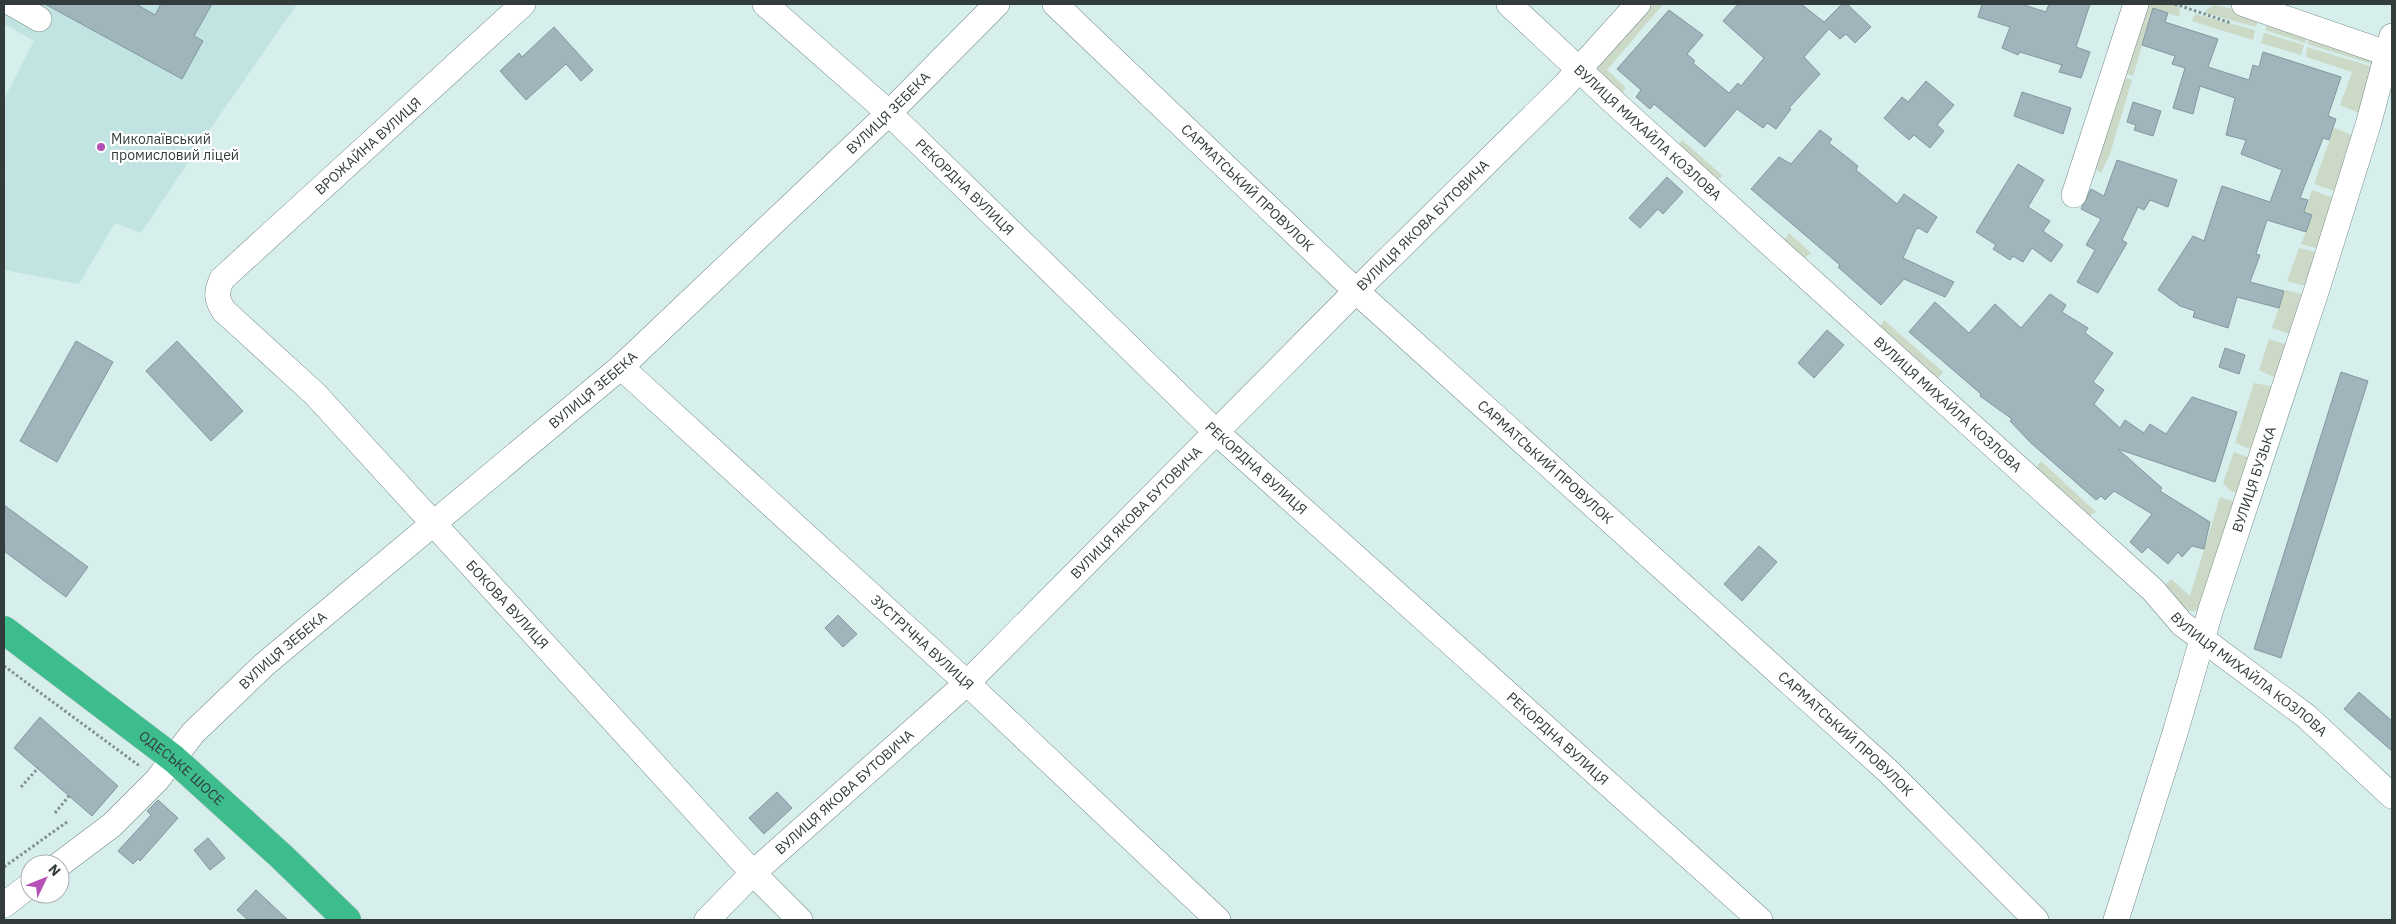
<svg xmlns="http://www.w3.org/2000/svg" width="2396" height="924" font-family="'IBM Plex Sans',sans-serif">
	<rect width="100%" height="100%" fill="#d6eeec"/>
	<!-- built -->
	<path fill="#c1e3e1" d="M4,4h293l-82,118 -74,111 -26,-10 -36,61 -75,-14v-90l2,-6 -2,-2v-73l30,-58 -30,-17z"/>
	<!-- green -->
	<path fill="#cbd9c6" d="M1648,4h15l-56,66 19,18 -5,6 -24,-22 -1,-6z
		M2143,4l34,1 3,3 -1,9 -26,-9 -20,68 -8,-3z
		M2214,5l46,10 -4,12 -51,-14 1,-3z
		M2195,14l60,16 -2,10 -61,-19z
		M2269,18l40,12 -4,13 -40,-13z
		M2312,31l55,25 5,8 -65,-20z
		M2264,33l40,12 -3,10 -40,-12z
		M2307,47l66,20 -9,48 -24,-10 12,-33 -46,-15z
		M2123,77l9,3 -22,74 -9,19 -5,-4z
		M2334,128l23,9 -16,56 -27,-9z
		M1682,140l41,36 -10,7 -37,-33z
		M2312,190l27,10 -15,50 -23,-6 12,-29 -8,-3z
		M1789,233l22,20 -11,8 -19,-17z
		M2299,248l24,6 -10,34 -26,-7z
		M2285,290l25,6 -14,40 -24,-8z
		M1884,320l59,52 -6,7 -59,-49z
		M2269,339l24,8 -11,34 -23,-11z
		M2254,383l16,3 8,5 -19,58 -11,-1 -13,-5z
		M2234,452l21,8 -11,35 -14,-4 -7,-8z
		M2041,461l55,51 -11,6 -52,-47z
		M2220,497l22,7 -41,107h-12l-26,-24 8,-8 19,17z"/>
	<!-- building -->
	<path fill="#9fb4bb" stroke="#82979e" d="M45,4h91l19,11 6,-11h51l-18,32 9,5 -21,38z
		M1738,4h63l23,18 18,-18h5l24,23 -16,16 -9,-9 -6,5 -11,-10 -25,28 16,17 -31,34 2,1 -15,20 -9,-6 -4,5 -26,-19 -32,38 -51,-43 -4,5 -14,-12 5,-7 -24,-21 52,-59 34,25 -16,19 8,7 -2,2 36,30 9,-10 3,3 23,-28 -41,-37z
		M1982,4h39l25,8 3,-8h41l-14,43 14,5 -9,26 -22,-6 3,-7 -42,-13 -2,3 -16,-7 8,-21 -32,-10z
		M2153,8l15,5 -3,9 53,17 -10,28 41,13 4,-15 6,2 4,-15 78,25 -13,39 8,3 -7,21 -6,-2 -23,60 8,2 -4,12 8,3 -6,17 -39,-12 -11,34 4,1 -10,27 34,9 -5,17 -42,-11 -9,31 -35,-11 2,-6 -15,-5 -22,-16 35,-54 11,5 18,-55 48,16 12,-32 -41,-16 5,-14 -20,-5 9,-37 -35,-12 -7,28 -20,-6 12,-40 -13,-4 3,-8 -33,-11z
		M554,27l39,43 -12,11 -15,-17 -40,36 -26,-29 19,-18 3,4z
		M1926,81l28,24 -17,20 7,6 -14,17 -16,-13 -5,5 -25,-22 18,-21 6,5z
		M2022,92l49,16 -8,26 -49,-18z
		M2133,102l28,9 -8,25 -19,-6 2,-5 -9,-3z
		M1820,130l12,9 -3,4 29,23 -2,4 41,34 7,-10 33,23 -10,16 -8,-5 -3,1 -13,29 51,24 -9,15 -41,-18 -23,26 -43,-38 2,-2 -89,-76 28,-32 12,7z
		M2117,160l60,20 -9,27 -18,-7 -6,10 -6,-3 -16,33 5,3 -29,50 -21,-11 18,-32 -9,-5 15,-26 -20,-10 10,-20 13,7z
		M2018,164l26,16 -16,27 22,14 -7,10 20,14 -12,17 -19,-14 -9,14 -10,-6 -3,4 -17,-11 3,-4 -20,-13z
		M1667,177l16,15 -20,22 -5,-5 -18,19 -11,-10z
		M2050,294l16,11 -4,7 26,16 -3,5 28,20 -20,29 11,8 -10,14 26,24 5,-8 19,13 6,-9 16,10 26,-37 45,15 -22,70 -97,-33 44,39 -2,3 50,31 -6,27 -12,-3 -10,11 -4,-5 -10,12 -20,-17 -6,6 -12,-11 22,-28 -38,-23 -9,9 -4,-4 -5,4 -65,-57 -21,-22 2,-2 -32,-23 1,-2 -72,-62 26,-30 34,31 26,-29 26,24z
		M1827,330l17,15 -30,33 -16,-15z
		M76,341l37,21 -56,100 -37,-21z
		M177,341l66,70 -32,30 -65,-70z
		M2225,348l20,7 -6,19 -20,-7z
		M2341,372l27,9 -87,277 -27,-9z
		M4,505l84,62 -22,30 -62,-46z
		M1759,546l18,16 -35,39 -18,-17z
		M838,615l19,19 -14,13 -18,-19z
		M2359,692l33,29v30l-48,-42z
		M40,717l78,69 -26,30 -78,-68z
		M777,792l15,16 -28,26 -15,-16z
		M158,800l20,18 -38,43 -2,-2 -5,5 -15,-13 33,-36 -4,-4z
		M208,838l17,20 -15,12 -16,-20z
		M256,890l32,30h-40l-11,-10z"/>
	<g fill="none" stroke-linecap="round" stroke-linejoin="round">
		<defs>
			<g id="minor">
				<path d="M13,4l26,15"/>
				<path id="s1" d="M523,4l-301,275c-6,13 -6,20 2,32l91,83 438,479 47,47"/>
				<path id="s2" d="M765,4l124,109 327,319 544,488"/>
				<path id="s3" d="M1055,4l301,287 533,481 147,148"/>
				<path id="s4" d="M1509,4l109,102 535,484 29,34 124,92 86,80"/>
				<path d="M2244,4l148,51"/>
				<path d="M2074,195l62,-191"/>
				<path id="s5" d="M621,367l346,316 251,237"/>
				<path id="s6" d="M60,864l52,-39 45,-45 36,-47 72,-69 356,-297 268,-254 108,-109"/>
				<path d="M4,905l26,-20"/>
				<path id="s7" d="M707,920l46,-47 214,-190 389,-392 208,-205 74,-82"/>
				<path id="s8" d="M2116,920l59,-187 36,-124 105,-317 52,-167 24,-89"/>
			</g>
			<g id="highway">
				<path id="s9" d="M4,630l170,129 107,97 66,64"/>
			</g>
		</defs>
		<!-- minor casing -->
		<use href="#minor" stroke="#768c8a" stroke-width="26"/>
		<!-- highway casing -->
		<use href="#highway" stroke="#cacccc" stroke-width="29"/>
		<!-- path -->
		<path stroke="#80908f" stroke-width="3" stroke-dasharray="2.5 2.5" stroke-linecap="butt" d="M2175,4l56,19
			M4,666l137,101
			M21,787l17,-19
			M55,813l14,-17
			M4,867l63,-45"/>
		<!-- minor -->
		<use href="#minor" stroke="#fff" stroke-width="25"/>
		<!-- highway -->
		<use href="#highway" stroke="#3dbc8e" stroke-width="28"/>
	</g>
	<!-- markers -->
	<circle fill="#b450b6" stroke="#fff" stroke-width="2" cx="101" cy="147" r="5"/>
	<g text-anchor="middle" stroke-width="4.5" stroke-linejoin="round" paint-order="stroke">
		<!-- street labels -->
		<g font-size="14" fill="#333c3c" stroke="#fff">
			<text dy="5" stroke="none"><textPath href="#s6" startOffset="1120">ВУЛИЦЯ ЗЕБЕКА</textPath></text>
			<text dy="5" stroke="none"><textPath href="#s4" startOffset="189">ВУЛИЦЯ МИХАЙЛА КОЗЛОВА</textPath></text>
			<text transform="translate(368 146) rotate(-42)" y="5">ВРОЖАЙНА ВУЛИЦЯ</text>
			<text dy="5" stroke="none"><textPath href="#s2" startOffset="271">РЕКОРДНА ВУЛИЦЯ</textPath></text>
			<text dy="5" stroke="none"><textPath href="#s3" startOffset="266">САРМАТСЬКИЙ ПРОВУЛОК</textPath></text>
			<text dy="5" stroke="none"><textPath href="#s7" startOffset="998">ВУЛИЦЯ ЯКОВА БУТОВИЧА</textPath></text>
			<text dy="5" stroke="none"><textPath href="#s6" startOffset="715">ВУЛИЦЯ ЗЕБЕКА</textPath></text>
			<text dy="5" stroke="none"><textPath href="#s4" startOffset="594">ВУЛИЦЯ МИХАЙЛА КОЗЛОВА</textPath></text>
			<text dy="5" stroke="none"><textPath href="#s3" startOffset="671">САРМАТСЬКИЙ ПРОВУЛОК</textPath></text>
			<text dy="5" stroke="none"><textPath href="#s2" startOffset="676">РЕКОРДНА ВУЛИЦЯ</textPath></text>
			<text dy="5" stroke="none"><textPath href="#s8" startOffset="462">ВУЛИЦЯ БУЗЬКА</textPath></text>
			<text dy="5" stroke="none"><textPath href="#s7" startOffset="592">ВУЛИЦЯ ЯКОВА БУТОВИЧА</textPath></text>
			<text dy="5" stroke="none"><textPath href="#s1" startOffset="850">БОКОВА ВУЛИЦЯ</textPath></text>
			<text dy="5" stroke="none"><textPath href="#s5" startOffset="408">ЗУСТРІЧНА ВУЛИЦЯ</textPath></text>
			<text dy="5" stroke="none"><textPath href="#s6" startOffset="310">ВУЛИЦЯ ЗЕБЕКА</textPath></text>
			<text dy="5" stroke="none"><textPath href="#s4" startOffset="999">ВУЛИЦЯ МИХАЙЛА КОЗЛОВА</textPath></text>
			<text dy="5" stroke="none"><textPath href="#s3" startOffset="1076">САРМАТСЬКИЙ ПРОВУЛОК</textPath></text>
			<text dy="5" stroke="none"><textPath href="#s2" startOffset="1081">РЕКОРДНА ВУЛИЦЯ</textPath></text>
			<text dy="5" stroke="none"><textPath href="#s9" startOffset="225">ОДЕСЬКЕ ШОСЕ</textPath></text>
			<text dy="5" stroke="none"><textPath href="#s7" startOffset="188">ВУЛИЦЯ ЯКОВА БУТОВИЧА</textPath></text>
		</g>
		<!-- poi labels -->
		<g font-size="14" fill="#333c3c" stroke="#fff" text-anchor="start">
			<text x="111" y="144">Миколаївський<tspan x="111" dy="16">промисловий ліцей</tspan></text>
		</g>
	</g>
	<!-- border -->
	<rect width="2396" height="924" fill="none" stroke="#333c3c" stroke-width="10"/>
	<!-- north arrow -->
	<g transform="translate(45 879) rotate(47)"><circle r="24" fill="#ffffff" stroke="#adb1b1"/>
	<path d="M0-4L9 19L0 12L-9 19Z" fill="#b450b6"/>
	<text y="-8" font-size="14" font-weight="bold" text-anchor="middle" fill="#333c3c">N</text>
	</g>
</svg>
